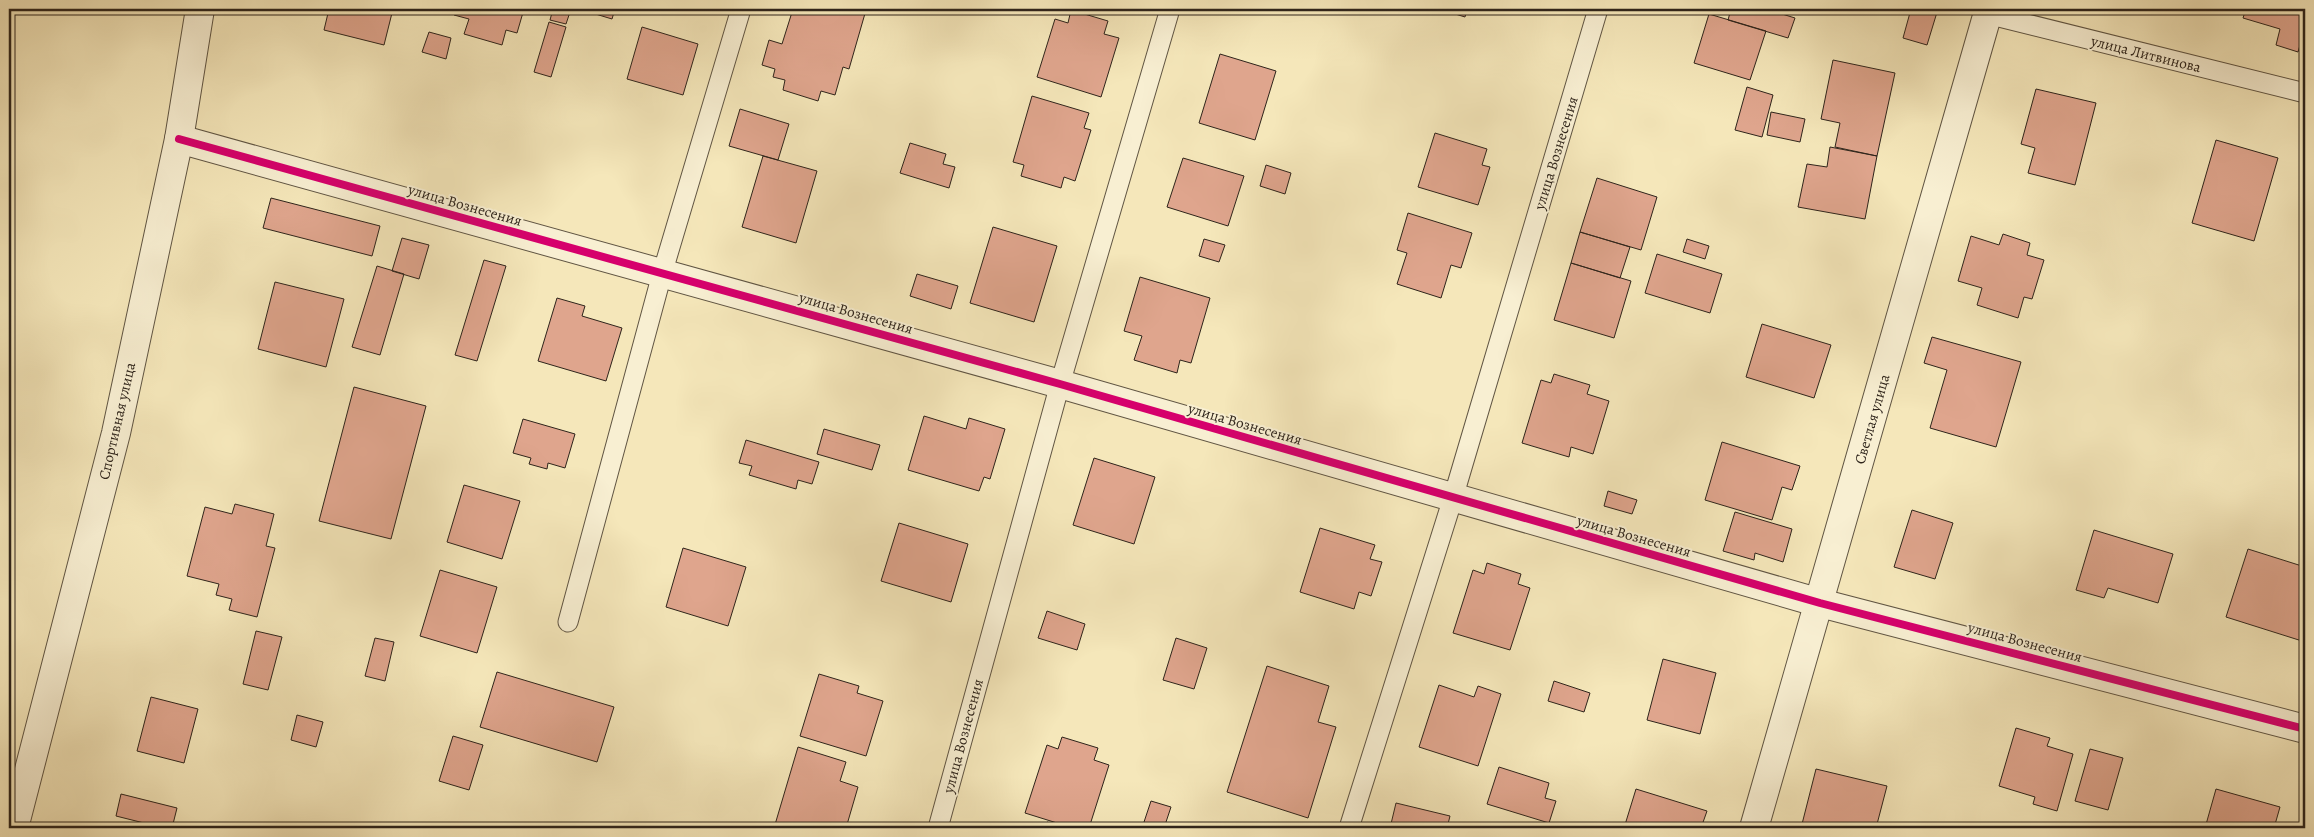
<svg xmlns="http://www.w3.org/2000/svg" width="2314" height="837" font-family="Alegreya,serif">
	<rect width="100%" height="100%" fill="#f5e7ba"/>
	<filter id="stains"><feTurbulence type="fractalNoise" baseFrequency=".004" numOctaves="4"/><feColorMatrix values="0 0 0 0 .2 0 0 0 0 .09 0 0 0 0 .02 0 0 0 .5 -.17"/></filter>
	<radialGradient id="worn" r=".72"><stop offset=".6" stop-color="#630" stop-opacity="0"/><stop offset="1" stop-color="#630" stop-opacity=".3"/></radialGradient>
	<!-- building -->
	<path fill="#dfa58d" stroke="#2e241b" d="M329,9h64l-9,36 -60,-15z
		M456,9h68l-7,24 -11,-3 -4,15 -38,-11 5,-15 -15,-4z
		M553,9h18l-5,15 -16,-4z
		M579,9h36l-3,10z
		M793,9l73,1 -17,59 -6,-2 -8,28 -14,-4 -3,10 -35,-11 2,-10 -12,-3 2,-8 -13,-4 7,-25 13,4z
		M1439,9h28l-2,8z
		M1731,9h35l29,9 -7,20 -60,-18z
		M1911,9h27l-11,36 -24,-7z
		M2246,9h59v19l-7,24 -22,-7 4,-16 -37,-11z
		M1071,10l37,11 -4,13 15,4 -18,59 -64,-20 18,-58 13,4z
		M1709,14l57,17 -16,49 -56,-17z
		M549,22l17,5 -15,50 -17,-5z
		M642,27l56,17 -15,51 -56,-16z
		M429,32l22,6 -5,21 -24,-7z
		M1220,54l56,17 -21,69 -56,-17z
		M1833,60l62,13 -18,83 -42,-9 5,-24 -19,-4z
		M1747,87l26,8 -11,42 -27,-7z
		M2036,89l60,14 -21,82 -47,-12 7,-25 -14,-4z
		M1032,96l57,17 -5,15 7,2 -16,51 -11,-4 -3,11 -40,-12 3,-11 -11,-3z
		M740,109l49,15 -11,36 -49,-14z
		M1771,112l34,7 -5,23 -33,-7z
		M1435,133l52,16 -5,16 8,2 -12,38 -60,-18z
		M2216,140l62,18 -24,83 -62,-18z
		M910,143l36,11 -3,10 12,3 -6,21 -49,-15z
		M1830,147l47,9 -12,63 -67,-12 9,-43 20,3z
		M763,156l54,15 -21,72 -54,-16z
		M1183,158l61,18 -16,50 -61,-19z
		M1266,165l25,8 -6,21 -25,-8z
		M1597,178l60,19 -16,53 -61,-18z
		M271,198l109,28 -8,30 -109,-28z
		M1408,213l64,20 -11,35 -10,-3 -10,33 -44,-14 10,-31 -10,-3z
		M993,227l64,19 -23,76 -64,-19z
		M1580,232l50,15 -10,31 -49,-15z
		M2003,234l27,9 -3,12 17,5 -12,39 -8,-2 -6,21 -41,-13 5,-17 -24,-7 13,-45 28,9z
		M402,238l27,7 -10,34 -27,-8z
		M1204,239l21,6 -6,17 -20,-6z
		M1687,239l22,7 -4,13 -22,-7z
		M1657,254l65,20 -12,39 -65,-20z
		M484,260l22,6 -29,95 -22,-6z
		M1571,263l60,18 -17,57 -60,-18z
		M377,266l27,8 -24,81 -28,-8z
		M917,274l41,12 -7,23 -41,-13z
		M1140,277l70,21 -19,65 -11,-3 -3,13 -43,-13 8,-24 -18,-5z
		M275,282l69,17 -18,68 -68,-18z
		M557,298l28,8 -3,10 40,12 -16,53 -68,-20z
		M1762,324l69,21 -17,53 -68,-21z
		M1932,337l89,25 -25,85 -66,-19 17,-58 -23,-7z
		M1554,374l36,11 -3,9 22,7 -16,53 -22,-7 -2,10 -47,-14 19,-63 10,3z
		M354,387l72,19 -35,133 -72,-18z
		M924,416l42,13 3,-11 36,11 -15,50 -6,-2 -5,14 -71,-21z
		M523,419l52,15 -10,34 -17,-5 -1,6 -18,-5 2,-6 -18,-5z
		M824,429l56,16 -8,25 -55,-16z
		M746,440l73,22 -7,22 -14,-4 -2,9 -47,-14 3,-9 -13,-3z
		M1722,442l78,24 -8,24 -10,-3 -10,33 -67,-20z
		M1094,458l61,19 -21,67 -61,-19z
		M464,485l56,16 -18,58 -55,-17z
		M1608,491l29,9 -5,14 -28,-8z
		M235,504l39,10 -8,32 9,2 -18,69 -28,-7 3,-11 -16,-4 3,-11 -32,-8 18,-69 27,7z
		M1912,510l41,13 -18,56 -41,-12z
		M1735,512l57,17 -9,33 -28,-9 -1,7 -31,-9z
		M899,523l69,21 -17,58 -70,-21z
		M1320,528l55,17 -5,14 12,3 -11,34 -12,-4 -5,17 -54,-17z
		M2094,530l79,24 -15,49 -50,-15 -4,10 -28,-8z
		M683,548l63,19 -18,59 -62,-19z
		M2248,549l57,18v63l-3,11 -76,-24z
		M1487,563l34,11 -3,10 12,4 -20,62 -57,-17 20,-63 11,4z
		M440,570l57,17 -20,66 -57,-17z
		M1047,611l38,13 -8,26 -39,-12z
		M256,631l26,6 -14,53 -25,-6z
		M375,638l19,4 -9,39 -20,-5z
		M1176,638l31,10 -13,41 -31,-9z
		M1663,659l53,14 -16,61 -53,-14z
		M1267,666l62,20 -11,36 18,5 -28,91 -81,-26z
		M497,672l117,35 -17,55 -117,-35z
		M819,674l40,12 -2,7 26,8 -17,55 -66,-20z
		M1554,681l36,12 -6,19 -36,-11z
		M1439,685l35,12 4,-11 23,8 -23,72 -59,-19z
		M151,697l47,12 -14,54 -47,-12z
		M297,715l26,7 -7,25 -25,-7z
		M2016,728l34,10 -3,8 26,8 -16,57 -24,-7 2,-7 -36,-11z
		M453,736l30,9 -14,45 -30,-9z
		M1062,737l36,11 -4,12 15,5 -20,63h-16l-48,-15 22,-68 11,4z
		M798,747l48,15 -6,19 18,6 -12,41h-72z
		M2090,749l33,9 -15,52 -33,-9z
		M1499,767l50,16 -4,15 11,3 -7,22 -62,-19z
		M1816,769l71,17 -11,42h-75z
		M1636,789l71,22 -6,17h-77z
		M2216,789l64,18 -6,21h-69z
		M121,794l56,14 -5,20h-8l-48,-12z
		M1151,801l20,6 -7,21h-22z
		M1396,803l54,13 -3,12h-57z
		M1047,822l19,6h-21z"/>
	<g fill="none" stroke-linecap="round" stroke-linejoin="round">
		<defs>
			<path id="service" d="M1987,14l318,79
				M568,622l94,-348 79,-265
				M938,828l122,-444 110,-375
				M1349,828l104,-330 145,-489"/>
			<path id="minor" d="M14,828l102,-395 63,-294 21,-130
				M1754,828l235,-819"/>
			<path id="tertiary" d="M179,139l881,245 760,219 485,126"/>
		</defs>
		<!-- service casing -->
		<use href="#service" stroke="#605543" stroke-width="21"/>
		<!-- minor casing -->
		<use href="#minor" stroke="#605543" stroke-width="30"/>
		<!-- tertiary casing -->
		<use href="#tertiary" stroke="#605543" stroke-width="30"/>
		<!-- service -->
		<use href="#service" stroke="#f8efd2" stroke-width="19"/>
		<!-- minor -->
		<use href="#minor" stroke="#f8efd2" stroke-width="28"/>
		<!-- tertiary -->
		<use href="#tertiary" stroke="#f8efd2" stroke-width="28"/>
		<defs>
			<path id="cycleway" d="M179,139l881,245 760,219 485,126"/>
		</defs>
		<!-- cycleway casing -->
		<use href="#cycleway" stroke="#f8efd2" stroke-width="11"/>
		<!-- cycleway -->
		<use href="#cycleway" stroke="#d6006c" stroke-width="8"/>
	</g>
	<g text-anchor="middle" stroke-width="4" stroke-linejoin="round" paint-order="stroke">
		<!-- street labels -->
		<g font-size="15" fill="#2e241b" stroke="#f8efd2">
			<text transform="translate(2146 54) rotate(14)" y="5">улица Литвинова</text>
			<text transform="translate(1556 153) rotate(-73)" y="5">улица Вознесения</text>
			<text transform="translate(465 205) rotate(16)" y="5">улица Вознесения</text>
			<text transform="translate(856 313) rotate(16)" y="5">улица Вознесения</text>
			<text transform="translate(1872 419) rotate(-74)" y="5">Светлая улица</text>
			<text transform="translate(117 421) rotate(-77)" y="5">Спортивная улица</text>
			<text transform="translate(1245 424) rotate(16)" y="5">улица Вознесения</text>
			<text transform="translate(1634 536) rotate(16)" y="5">улица Вознесения</text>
			<text transform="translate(2025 642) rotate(15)" y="5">улица Вознесения</text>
			<text transform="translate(963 736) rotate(-75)" y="5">улица Вознесения</text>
		</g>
	</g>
	<!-- margin -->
	<rect width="2314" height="837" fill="none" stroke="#f5e7ba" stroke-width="30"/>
	<rect x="10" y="10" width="2294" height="817" fill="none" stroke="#2e241b" stroke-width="2.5"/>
	<rect x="15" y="15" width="2284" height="807" fill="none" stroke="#2e241b"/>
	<rect width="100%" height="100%" filter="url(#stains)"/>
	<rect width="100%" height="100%" fill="url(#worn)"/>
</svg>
